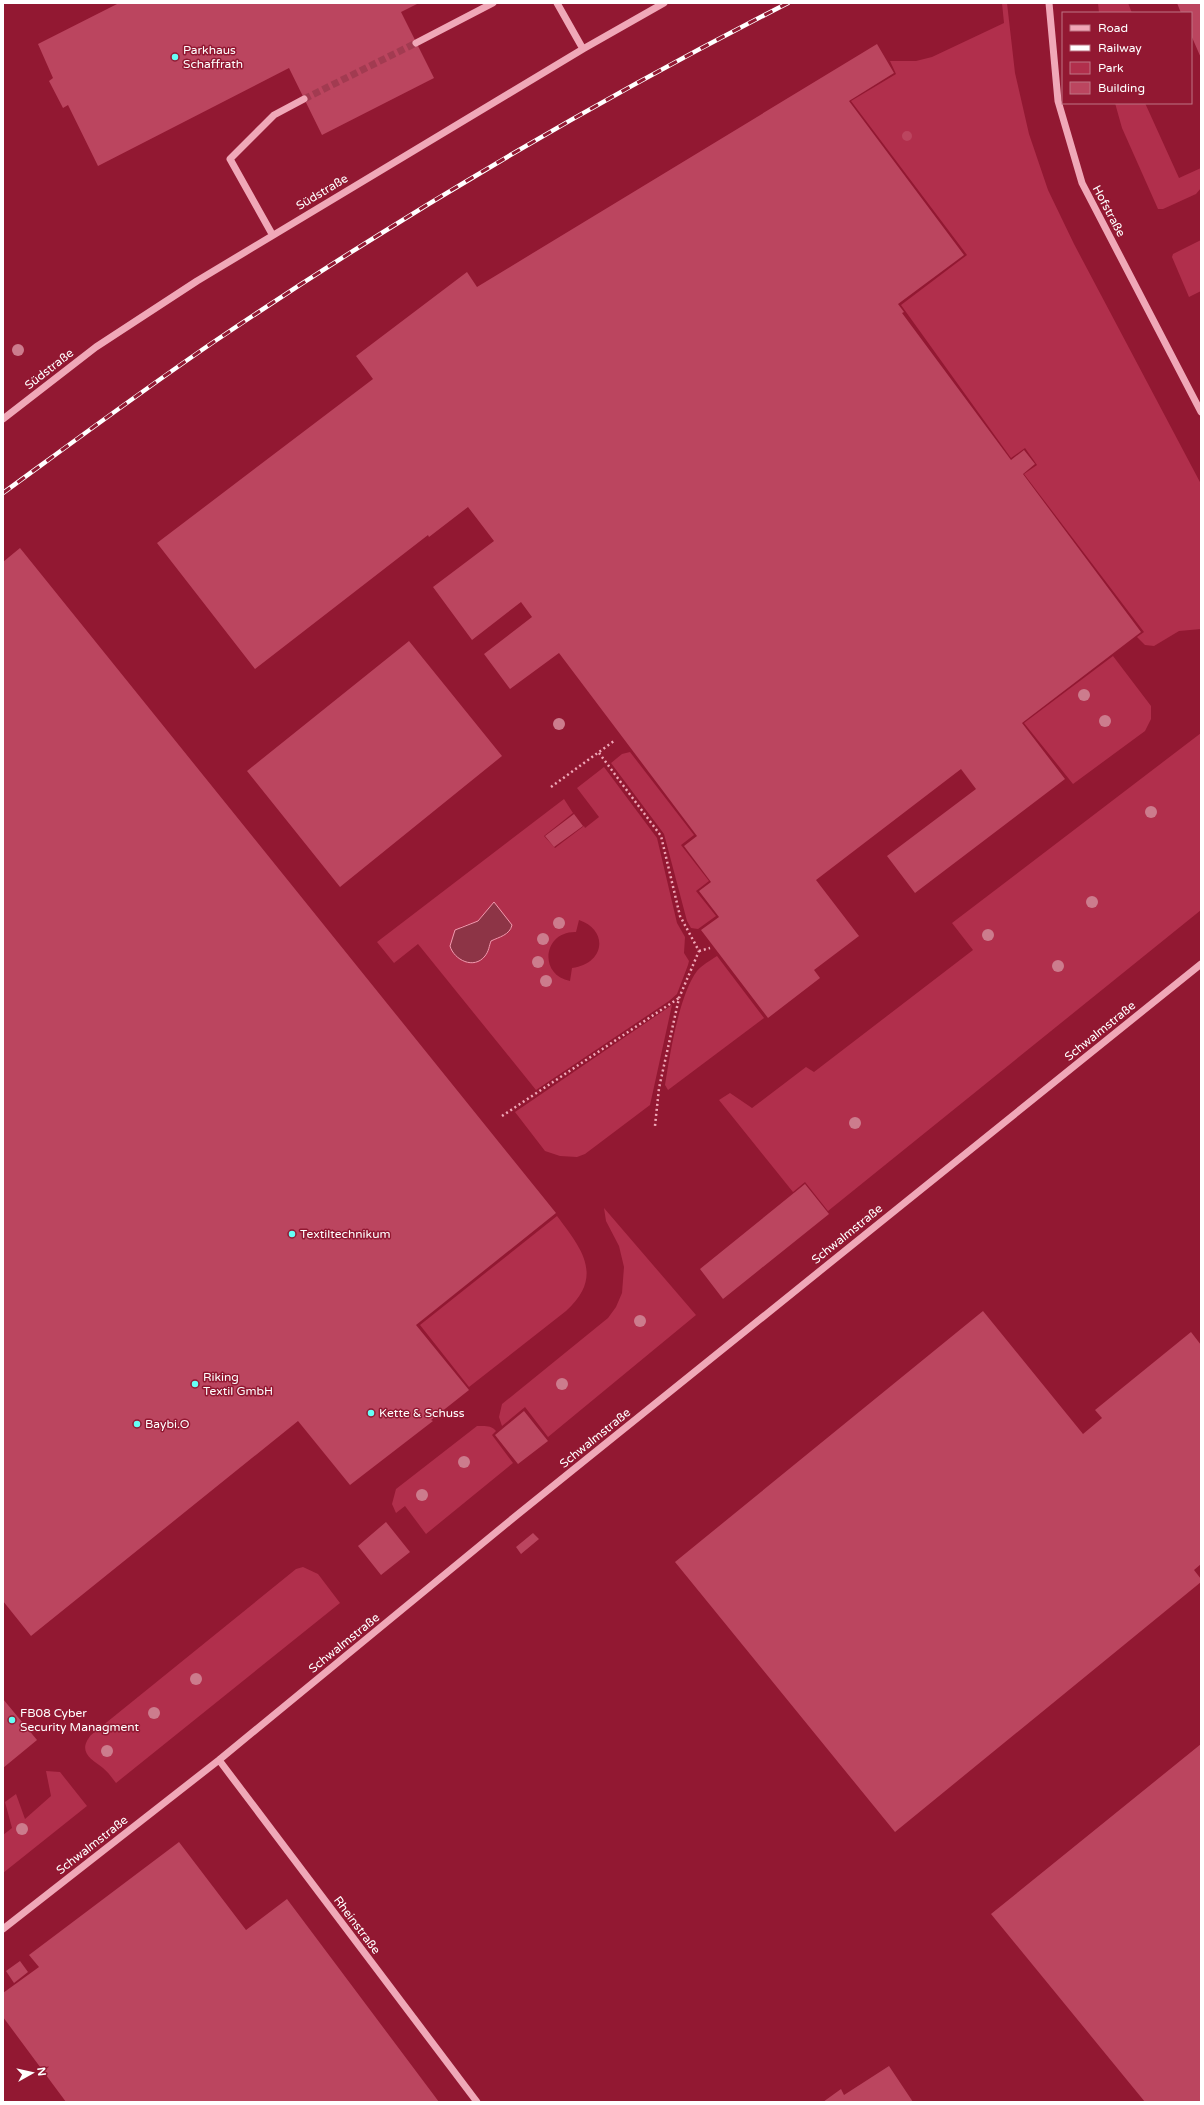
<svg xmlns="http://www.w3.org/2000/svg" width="1204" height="2105" font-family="'Varela Round',sans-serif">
	<rect width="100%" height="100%" fill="#921832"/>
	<!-- green -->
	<path fill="#b12f4c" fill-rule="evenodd" d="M1002,3h5l8,70 14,61 19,56 26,54 127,240v145l-22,2 -25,15 -9,-1 -8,-8 7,-5 -120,-158 13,-9 -12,-17 -14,10 -110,-153 66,-50 -116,-154 45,-27 -6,-13h26l16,-4 72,-34z
		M1098,3h30l4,10h-33z
		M1115,103h30l34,75 22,-10v20l-5,6 -33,15h-5l-36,-81z
		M1201,240v51l-12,6 -17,-40 1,-3z
		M1113,656l38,50v13l-6,12 -72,53 -49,-61z
		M1201,733v177l-373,301 -23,-29 -12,10 -74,-92 11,-7 22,15 54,-41 8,5 159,-122 -21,-27z
		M630,752l64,83 -13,10 28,36 -13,10 20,25 -18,13 -7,-1 -4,-7 -23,-87 -53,-71 11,-9z
		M604,767l53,71 20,85 8,14 -1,16 5,8 -1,4 -11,29 -8,7 -133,89 -118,-146 -24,19 -17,-21 187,-143 9,14 -29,23 11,12 29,-22 1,2 14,-11 -22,-29zM494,903l18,23c-2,9 -13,11 -21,15l-5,14 -4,4 -22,-32 18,-6zM579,920c30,10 26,44 -7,48l-2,13c-32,-6 -27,-50 6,-49z
		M717,956l47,62 -96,72 -3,-5c5,-31 14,-90 32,-114 5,-6 14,-11 20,-15z
		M672,1005l-22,100 -65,49 -8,3 -17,-1 -15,-5 -30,-39z
		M604,1208l92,107 -148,122 -23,-30 -23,19 -3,-9 3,-13 106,-86 8,-11 6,-14 2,-26 -5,-21 -13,-25z
		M557,1216c24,32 48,60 9,95l-97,76 -49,-62z
		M477,1426c8,0 14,-1 19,5l-4,4 21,28 -87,71 -21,-28 -9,7 -4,-9 4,-15z
		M303,1567l15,7 22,29 -224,180c-4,-5 -8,-11 -13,-15 -12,-9 -26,-16 -12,-33l205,-166z
		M46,1771l14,1 27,34 -84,67v-38l9,-7 -7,-26 11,-8 9,25 26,-23z"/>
	<!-- water -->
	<path fill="#8d3446" stroke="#f29aaf" d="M494,902l18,23c-2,10 -13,12 -21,16 -2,5 -2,10 -6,15 -11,14 -31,4 -35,-10l5,-16 23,-9z"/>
	<!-- building -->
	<path fill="#bb455f" d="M119,3h300l-18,9 33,66 -112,57 -33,-67 -191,98 -30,-61 -5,3 -14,-27 4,-3 -15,-34z
		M1177,3h24v55l-10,-23v-22h-10z
		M877,44l17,29 -45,28 115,154 -66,49 6,8 -2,1 109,147 13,-10 11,14 -12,10 118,158 -119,91 43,56 -150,114 -28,-37 89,-67 -15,-20 -145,111 43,56 -45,34 6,8 -52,40 -67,-88 18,-13 -20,-26 12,-9 -27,-36 13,-10 -138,-183 -49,36 -26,-35 48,-37 -11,-15 -49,38 -39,-53 61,-46 -26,-34 -39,30 -1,-2 -173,134 -98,-126 216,-164 -17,-23 111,-84 10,15z
		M902 136a5 5 0 1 1 10 0a5 5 0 1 1-10 0Z
		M20,548l536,665 -140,112 53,65 -38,30 2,1 -83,64 -52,-64 -267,215 -28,-35v-1039z
		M409,641l93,115 -162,131 -93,-116z
		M574,814l9,12 -29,21 -9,-11z
		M805,1184l24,30 -106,85 -23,-30z
		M983,1311l100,123 19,-16 -7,-8 96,-78 10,13v219l-7,6 7,9v3l-306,250 -220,-270z
		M524,1411l24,30 -30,23 -23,-29z
		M386,1522l24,30 -29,23 -23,-29z
		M533,1533l6,6 -18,15 -5,-7z
		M3,1699l34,41 -34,28z
		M1201,1744v358h-56l-154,-188z
		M179,1842l67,88 41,-31 152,203h-373l-63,-85v-24l36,-26 -10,-12z
		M20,1961l8,11 -14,11 -8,-12z
		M889,2066l24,36h-90l18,-13 3,6z"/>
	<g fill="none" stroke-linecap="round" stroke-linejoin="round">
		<!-- minor-tunnel -->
		<path stroke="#a23b51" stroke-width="7" stroke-dasharray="7 3.5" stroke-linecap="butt" d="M304,99l112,-56"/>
		<!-- path -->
		<path stroke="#f0a8b8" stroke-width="2.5" stroke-dasharray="2 3" stroke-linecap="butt" d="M599,753l62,83 19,80 19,35 -20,47 -20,90 -4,38
			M551,787l63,-46
			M699,951l11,-3
			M502,1116l177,-118"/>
		<!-- minor -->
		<path stroke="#f0a8b8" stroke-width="7" d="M557,3l26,46
			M1049,3l9,98 24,82 119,229
			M416,43l77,-40
			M272,234l-42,-75 44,-44 30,-16
			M3,419l93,-72 101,-66 386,-232 81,-46
			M219,1760l258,342
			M3,1929l216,-169 298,-245 684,-551"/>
		<defs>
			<path id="rail" d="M3,493c70,-51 140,-103 212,-152 184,-124 375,-237 573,-338"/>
		</defs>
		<!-- rail casing -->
		<use href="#rail" stroke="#fff" stroke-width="4.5"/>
		<!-- rail -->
		<use href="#rail" stroke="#921832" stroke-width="3" stroke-dasharray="9" stroke-linecap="butt"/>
	</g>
	<!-- trees -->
	<g fill="#cc7c8d">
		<circle cx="18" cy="350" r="6"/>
		<circle cx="1084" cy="695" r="6"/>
		<circle cx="1105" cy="721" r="6"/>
		<circle cx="559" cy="724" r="6"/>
		<circle cx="1151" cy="812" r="6"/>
		<circle cx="1092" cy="902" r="6"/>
		<circle cx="559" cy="923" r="6"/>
		<circle cx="988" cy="935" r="6"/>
		<circle cx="543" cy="939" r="6"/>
		<circle cx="538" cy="962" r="6"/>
		<circle cx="1058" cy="966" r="6"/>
		<circle cx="546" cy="981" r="6"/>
		<circle cx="855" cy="1123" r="6"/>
		<circle cx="640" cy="1321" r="6"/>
		<circle cx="562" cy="1384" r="6"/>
		<circle cx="464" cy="1462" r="6"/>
		<circle cx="422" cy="1495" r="6"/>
		<circle cx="196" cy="1679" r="6"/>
		<circle cx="154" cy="1713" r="6"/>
		<circle cx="107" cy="1751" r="6"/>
		<circle cx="22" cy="1829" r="6"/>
	</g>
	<!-- markers -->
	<g fill="#66fff6" stroke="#921832" stroke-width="1.5">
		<circle cx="175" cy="57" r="4"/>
		<circle cx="292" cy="1234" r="4"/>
		<circle cx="195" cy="1384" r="4"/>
		<circle cx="371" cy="1413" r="4"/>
		<circle cx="137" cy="1424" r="4"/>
		<circle cx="12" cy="1720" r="4"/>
	</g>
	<g text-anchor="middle" stroke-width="3" stroke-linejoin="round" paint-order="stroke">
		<!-- poi labels -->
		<g font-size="12" fill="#fff" stroke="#921832" text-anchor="start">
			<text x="183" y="54">Parkhaus<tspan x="183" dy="14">Schaffrath</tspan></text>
			<text x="300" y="1238">Textiltechnikum</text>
			<text x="203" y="1381">Riking<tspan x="203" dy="14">Textil GmbH</tspan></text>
			<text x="379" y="1417">Kette &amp; Schuss</text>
			<text x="145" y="1428">Baybi.O</text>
			<text x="20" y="1717">FB08 Cyber<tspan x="20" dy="14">Security Managment</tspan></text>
		</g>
		<!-- street labels -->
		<g font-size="12" fill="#fff" stroke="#921832">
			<text transform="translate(322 192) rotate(-31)" y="4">Südstraße</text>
			<text transform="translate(1109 211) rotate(62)" y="4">Hofstraße</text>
			<text transform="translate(49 369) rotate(-38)" y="4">Südstraße</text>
			<text transform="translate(1100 1031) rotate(-39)" y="4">Schwalmstraße</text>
			<text transform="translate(847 1234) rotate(-39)" y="4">Schwalmstraße</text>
			<text transform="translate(595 1438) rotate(-39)" y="4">Schwalmstraße</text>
			<text transform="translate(344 1643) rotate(-39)" y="4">Schwalmstraße</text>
			<text transform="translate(92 1845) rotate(-38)" y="4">Schwalmstraße</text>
			<text transform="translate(357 1925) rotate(53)" y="4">Rheinstraße</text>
		</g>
	</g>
	<!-- border -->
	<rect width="1204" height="2105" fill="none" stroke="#ffffff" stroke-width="8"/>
	<!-- legend -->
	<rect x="1062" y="12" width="130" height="92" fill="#921832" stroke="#be7484"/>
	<rect x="1070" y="25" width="20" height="6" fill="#f0a8b8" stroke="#be7484"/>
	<text x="1098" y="32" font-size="12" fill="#ffffff">Road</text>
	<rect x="1070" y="45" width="20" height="6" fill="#ffffff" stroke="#be7484"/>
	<text x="1098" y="52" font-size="12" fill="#ffffff">Railway</text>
	<rect x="1070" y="62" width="20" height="12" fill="#b12f4c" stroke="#be7484"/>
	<text x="1098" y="72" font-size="12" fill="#ffffff">Park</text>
	<rect x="1070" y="82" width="20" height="12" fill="#bb455f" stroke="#be7484"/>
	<text x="1098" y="92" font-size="12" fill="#ffffff">Building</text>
	<!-- north arrow -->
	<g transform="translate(32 2073) rotate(82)" stroke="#921832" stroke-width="3" paint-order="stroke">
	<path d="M0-3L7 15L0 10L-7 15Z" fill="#ffffff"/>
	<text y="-6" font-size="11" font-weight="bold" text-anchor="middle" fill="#ffffff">N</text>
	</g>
</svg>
